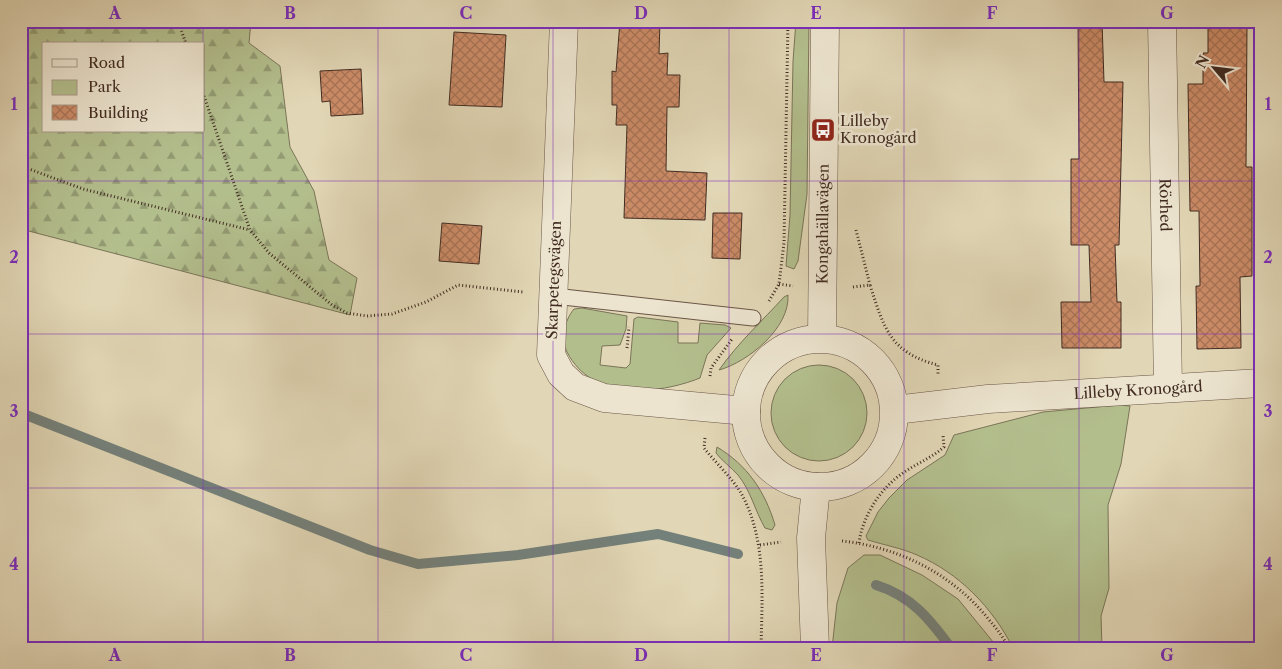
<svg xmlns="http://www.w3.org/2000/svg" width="1282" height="669" font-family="'Libre Caslon Text',serif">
	<defs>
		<pattern id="forest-firs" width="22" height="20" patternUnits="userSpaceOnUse" patternTransform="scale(1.25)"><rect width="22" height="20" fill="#b3be8d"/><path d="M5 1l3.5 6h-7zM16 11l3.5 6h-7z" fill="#939b73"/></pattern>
		<pattern id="building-cross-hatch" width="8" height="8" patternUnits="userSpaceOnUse" patternTransform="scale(1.25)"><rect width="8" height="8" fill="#cb8b67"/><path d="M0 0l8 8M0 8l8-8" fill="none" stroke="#a67254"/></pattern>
	</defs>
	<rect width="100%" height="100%" fill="#e1d6b5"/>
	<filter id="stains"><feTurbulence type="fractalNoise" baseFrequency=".004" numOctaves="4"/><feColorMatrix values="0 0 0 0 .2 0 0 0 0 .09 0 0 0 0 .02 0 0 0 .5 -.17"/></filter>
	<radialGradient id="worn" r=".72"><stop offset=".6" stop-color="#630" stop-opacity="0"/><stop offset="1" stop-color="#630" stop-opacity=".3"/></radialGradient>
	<!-- green -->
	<path fill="#b3be8d" stroke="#7a7558" d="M796,21h13l-2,173 -9,67 -4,8 -8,-3 4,-51 3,-154z
		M788,295c2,33 -40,67 -69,75 19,-27 43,-49 65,-73z
		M582,308l45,8 -1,13 -6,16 -18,1 -2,19 26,3 4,-4 4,-45 4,-2 40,5v21h20l2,-20 25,2 6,3 -24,27 -7,23c-43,17 -108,23 -133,-26 -6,-13 -3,-31 7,-43z
		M771 413a48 48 0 1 1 96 0a48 48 0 1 1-96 0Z
		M1119,405l11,1 -9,58 -13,41 1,83 -8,28 1,32h-89c-21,-41 -54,-75 -96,-93 -16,-7 -33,-10 -49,-15l-2,-4 12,-24 11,-14 18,-18 38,-25 9,-20 89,-23z
		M717,447c30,18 48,44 58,78l-3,5 -7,-2c-10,-17 -14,-37 -27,-53 -7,-8 -16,-14 -22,-22z
		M864,555h16l42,20 36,24 40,49h-166l5,-45 11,-35z"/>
	<!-- forest -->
	<path fill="url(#forest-firs)" stroke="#7a7558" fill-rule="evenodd" d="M21,21h230l-2,22 31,23 10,81 24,44 15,69 28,18 -7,37 -329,-86zM44,44h160v87h-160z"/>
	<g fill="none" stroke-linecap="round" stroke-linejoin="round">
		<!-- stream -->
		<path stroke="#74807a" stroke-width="10" d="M21,413l349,137 48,14 100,-9 140,-21 80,20
			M876,585c35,11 53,33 75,63"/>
	</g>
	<!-- building -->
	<path fill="url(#building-cross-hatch)" stroke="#422c22" d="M620,21h40l-1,33 9,-1 -1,22h13l-1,32h-12l-1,64 41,2 -2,47 -81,-2 3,-93h-11l1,-20h-5v-34l4,1z
		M1078,21h24l2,61h19l-4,163h-4l2,57h4v46h-59l-1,-46h30l-2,-57h-18v-86h8z
		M1208,25h39l-1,142h6v109l-12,1 1,71 -44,1 -1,-63h4l-1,-75h-9l-2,-127h15v-31h5z
		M454,32l52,3 -4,72 -53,-2z
		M361,69l2,45 -32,2 -1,-15 -8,1 -2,-31z
		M713,213h29l-2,46 -28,-1z
		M442,223l40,3 -3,38 -40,-3z"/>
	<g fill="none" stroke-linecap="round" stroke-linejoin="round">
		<defs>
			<path id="service" d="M554,296l199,22"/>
			<g id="minor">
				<path d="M564,21l-13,334 10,19 14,13 29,11 142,13"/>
				<path id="s1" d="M1162,21l6,367"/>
				<path id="s2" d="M895,410l93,-11 273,-16"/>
			</g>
			<g id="tertiary">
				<path id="s3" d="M822,338l3,-317"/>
				<circle cx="820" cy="413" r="74"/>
				<path d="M815,648l-4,-110 5,-51"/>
			</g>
		</defs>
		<!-- service casing -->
		<use href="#service" stroke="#6a5647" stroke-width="17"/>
		<!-- minor casing -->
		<use href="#minor" stroke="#6a5647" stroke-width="29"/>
		<!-- tertiary casing -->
		<use href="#tertiary" stroke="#6a5647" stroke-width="29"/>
		<!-- path -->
		<path stroke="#422c22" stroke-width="3" stroke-dasharray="1 2.5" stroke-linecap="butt" d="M178,21l8,23
			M204,96l46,134 19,23 63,52 15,8 20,3 25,-2 34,-12 32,-17 65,7
			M21,166l62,23 167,41
			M856,230l14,55
			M779,284l14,2
			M853,287l17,-2c14,43 20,68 68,80v9
			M769,301l10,-17 5,-41 4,-222
			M627,348l2,-21
			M710,376l1,-8 21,-29
			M705,438l-1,10c11,14 28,30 37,45 26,47 21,103 20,155
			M842,541c56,6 108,32 144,75 9,11 17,20 23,32
			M859,543c3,-23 17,-48 36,-64 15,-13 34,-19 49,-32l-1,-12
			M760,545l21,-3"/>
		<!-- service -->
		<use href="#service" stroke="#ece4cf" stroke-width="15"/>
		<!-- minor -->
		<use href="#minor" stroke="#ece4cf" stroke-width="28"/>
		<!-- tertiary -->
		<use href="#tertiary" stroke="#ece4cf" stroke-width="28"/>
	</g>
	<!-- grid -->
	<path fill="none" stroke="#7b2cbf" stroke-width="1" stroke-opacity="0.55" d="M203,21v23M378,21v627M553,21v627M729,21v627M904,21v627M1079,21v627M203,131v517M21,181h1240M21,334h1240M21,488h1240"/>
	<!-- icons -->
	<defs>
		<symbol id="bus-square" viewBox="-11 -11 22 22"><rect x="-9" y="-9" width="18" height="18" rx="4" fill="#8f2418" stroke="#ece4cf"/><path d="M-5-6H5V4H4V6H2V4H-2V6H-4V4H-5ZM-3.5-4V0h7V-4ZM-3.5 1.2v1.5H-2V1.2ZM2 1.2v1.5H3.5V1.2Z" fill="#fff"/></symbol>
	</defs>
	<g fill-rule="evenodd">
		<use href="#bus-square" x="809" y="116" width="28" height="28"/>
	</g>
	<g text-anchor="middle" stroke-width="5" stroke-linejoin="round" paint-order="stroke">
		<!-- poi labels -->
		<g font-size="15" fill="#422c22" stroke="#ece4cf" text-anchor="start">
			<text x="840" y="126">Lilleby<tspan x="840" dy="17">Kronogård</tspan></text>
		</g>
		<!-- street labels -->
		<g font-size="15" fill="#422c22" stroke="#ece4cf">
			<text dy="5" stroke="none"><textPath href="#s1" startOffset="184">Rörhed</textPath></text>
			<text dy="5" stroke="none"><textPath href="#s3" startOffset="114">Kongahällavägen</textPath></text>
			<text transform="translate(554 280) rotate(-88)" y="5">Skarpetegsvägen</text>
			<text dy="5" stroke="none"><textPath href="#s2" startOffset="244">Lilleby Kronogård</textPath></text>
		</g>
	</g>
	<!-- margin -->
	<rect width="1282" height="669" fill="none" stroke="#e1d6b5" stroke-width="55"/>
	<!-- legend -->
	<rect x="42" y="42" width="162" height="90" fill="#ece4cf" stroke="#a89a8a"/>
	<rect x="52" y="59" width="25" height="8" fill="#ece4cf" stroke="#a89a8a"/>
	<text x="88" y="68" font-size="15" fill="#422c22">Road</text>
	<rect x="52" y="80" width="25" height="15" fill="#b3be8d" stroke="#a89a8a"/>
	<text x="88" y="92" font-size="15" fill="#422c22">Park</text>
	<rect x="52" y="105" width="25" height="15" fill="url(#building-cross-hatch)" stroke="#a89a8a"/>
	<text x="88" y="118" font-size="15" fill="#422c22">Building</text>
	<!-- north arrow -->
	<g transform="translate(1214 68) rotate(298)" stroke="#ece4cf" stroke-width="4" paint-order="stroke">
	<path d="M0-4L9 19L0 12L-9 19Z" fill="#422c22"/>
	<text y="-8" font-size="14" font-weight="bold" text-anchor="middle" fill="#422c22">N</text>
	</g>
	<rect x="28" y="28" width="1226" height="614" fill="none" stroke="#7b2cbf" stroke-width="2"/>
	<g font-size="16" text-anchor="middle" font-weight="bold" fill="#7b2cbf">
		<text x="115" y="19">A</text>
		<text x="290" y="19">B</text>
		<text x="466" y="19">C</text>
		<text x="641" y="19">D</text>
		<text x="816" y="19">E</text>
		<text x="992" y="19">F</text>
		<text x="1167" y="19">G</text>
		<text x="14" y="110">1</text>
		<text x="1268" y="110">1</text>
		<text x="14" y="263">2</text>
		<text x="1268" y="263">2</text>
		<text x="14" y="417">3</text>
		<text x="1268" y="417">3</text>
		<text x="14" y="570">4</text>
		<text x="1268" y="570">4</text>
		<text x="115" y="661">A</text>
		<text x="290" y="661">B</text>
		<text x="466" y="661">C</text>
		<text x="641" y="661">D</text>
		<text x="816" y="661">E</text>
		<text x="992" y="661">F</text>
		<text x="1167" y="661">G</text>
	</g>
	<rect width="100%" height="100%" filter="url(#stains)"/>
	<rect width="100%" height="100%" fill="url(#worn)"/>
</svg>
